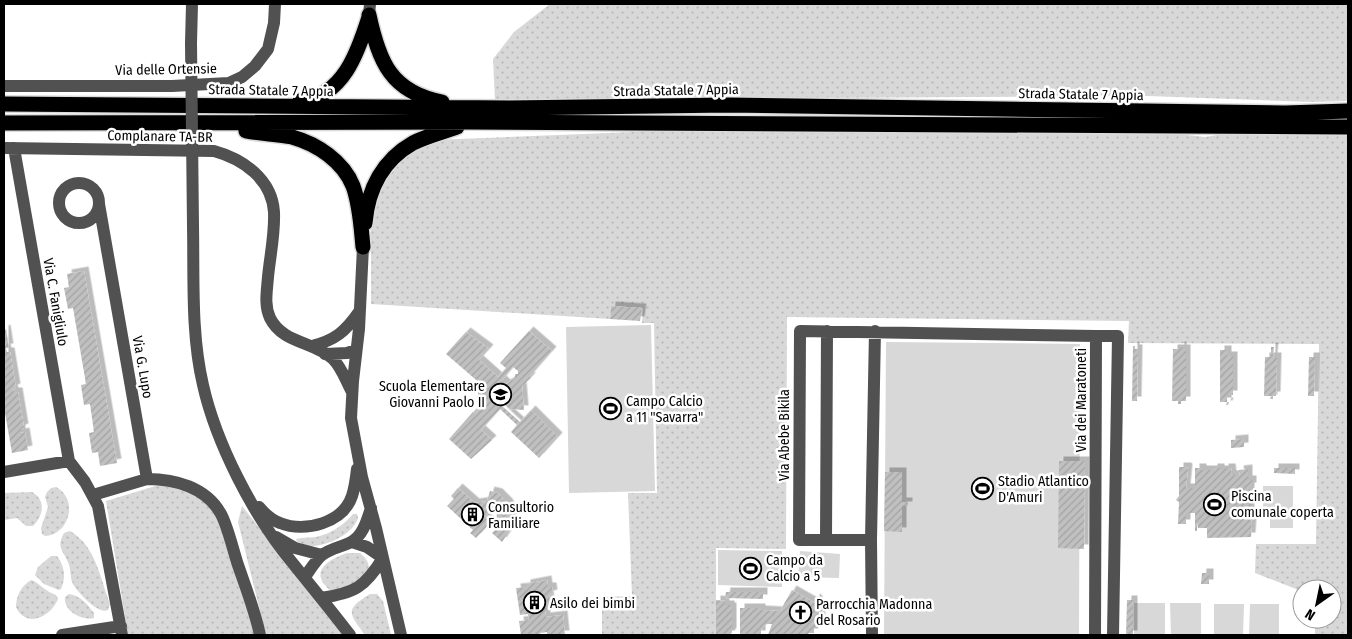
<svg xmlns="http://www.w3.org/2000/svg" width="1352" height="639" font-family="'Fira Sans Condensed',sans-serif">
	<defs>
		<pattern id="grass-dots" width="8" height="8" patternUnits="userSpaceOnUse" patternTransform="scale(1.25)"><rect width="8" height="8" fill="#d8d8d8"/><path d="M2 2h.1M6 6h.1" fill="none" stroke="#b8b8b8" stroke-width="1.8" stroke-linecap="round"/></pattern>
		<pattern id="building-hatch" width="6" height="6" patternUnits="userSpaceOnUse" patternTransform="scale(1.25)"><rect width="6" height="6" fill="#c0c0c0"/><path d="M-1 1l2-2M0 6l6-6M5 7l2-2" fill="none" stroke="#a3a3a3"/></pattern>
		<filter id="shadow"><feDropShadow dx="4.5" dy="-4.5" stdDeviation="0" flood-color="#0004"/></filter>
	</defs>
	<rect width="100%" height="100%" fill="#fff"/>
	<!-- grass -->
	<path fill="url(#grass-dots)" d="M550,4h798v97l-35,1 -165,-6 -653,4 -2,-41 21,-27z
		M683,130h460l62,7 32,-5 111,1v502h-33v-16h17v-30h-30v8l-6,-8 -41,-16 1,-29h60l3,-200 -191,-1 1,-22 -342,-4 -1,232 -70,-1v87h-114v-38l30,-1 -4,-103h29l-3,-170h-12l1,-15 -32,-2 -1,13 -239,-15v-100l24,-43 38,-21z
		M172,481l18,5 31,28 39,121h-132l-22,-134z
		M56,487c24,13 12,49 -11,49l-3,-2 -1,-6 7,-21 -3,-10 2,-5 4,-4z
		M32,492c14,8 12,23 1,34h-7l-9,-8 -13,2v-27z
		M242,506l103,129h-79l-28,-113z
		M353,514h4l1,3c-3,17 -34,31 -50,29 -3,0 -7,-2 -11,-4l-1,-3c7,-2 14,-1 20,-2 15,-3 28,-12 37,-23z
		M70,531c26,15 30,47 40,73l-2,6c-9,5 -30,-17 -35,-26 -3,-6 -2,-13 -4,-19 -4,-14 -14,-16 -5,-32z
		M347,553h13c15,13 9,20 -5,29 -6,4 -14,9 -22,9 -4,0 -6,-4 -9,-7 -12,-16 9,-26 23,-31z
		M51,556h6c8,11 9,21 4,33l-2,1 -15,-6 -9,-9 3,-8z
		M31,580c7,2 15,12 25,15l2,4c-7,18 -32,30 -42,8 0,-11 5,-21 15,-27z
		M69,594c12,2 18,10 25,19v5c-12,3 -31,-7 -29,-21z
		M370,594h7l6,7 8,34h-26c-16,-22 -21,-25 5,-41z"/>
	<!-- park -->
	<path fill="#d8d8d8" d="M651,325l4,166 -86,2 -3,-166z
		M886,342l194,2 -1,291h-195z
		M1263,486h30v42h-23v-14l-7,-6z
		M718,550l64,1v36l-64,-2z
		M800,551l40,3 -1,24 -41,-1z
		M1134,603h31v32h-31z
		M1170,603h31v32h-30z
		M1214,604h30l-1,31h-29z
		M1250,604h29v31h-30z"/>
	<!-- building -->
	<path fill="url(#building-hatch)" fill-rule="evenodd" filter="url(#shadow)" d="M84,271l33,192 -17,3 -2,-14 -6,1 -3,-20 5,-1 -4,-28 -6,1 -3,-20 5,-1 -13,-76 -5,1 -4,-21 5,-1 -2,-13z
		M611,306l31,2 -2,13 -30,-2z
		M6,329l3,19h-3l1,4h3l6,36 -3,1 1,3h4l6,36 -3,1v4l4,-1 3,18 -16,3 -8,-46v-77z
		M529,331l23,20 -22,25 1,1 -7,8h-2l2,25 -14,-1 -6,-5 -2,2 18,16 11,-12 27,27 -19,21 -28,-26 6,-7 -17,-16 -19,21 11,10 -21,19 -22,-20 24,-27 2,2 9,-10v-3h-6v-14l4,1v-3l-36,-31 20,-22 23,17 -10,11 19,17 8,-9 -6,-5zM513,367l5,4v3h-3v4l-9,6 -4,-4z
		M1133,346h2v3h3l-1,52h-5z
		M1180,346h2v3h4v52h-5v3h-3v-3h-6l1,-52h7z
		M1271,347h3l-1,10h4l-1,39h-3v3h-3l1,-3h-7l1,-39h6z
		M1220,350h7v6h6v39h-6v7h2l-1,3h-2l1,-3h-7z
		M1309,357h6l-1,39h-6z
		M1244,439v8l-13,1v-8z
		M1059,461h26l-1,88 -26,-1z
		M1179,467h8l1,2 -2,19h9v-20h7v2h11v-2h7v2h4v-2h7l1,7h8l-1,-5 9,-1v11h4v7h-2v13h2v7h-2v13l2,1 -1,16 -44,1v-10h-9l-1,-5v8h-2v-18h-9v11h-8l1,-22 -3,-2 3,-4z
		M1274,468h21v6l-21,-1z
		M885,472h17v30h6v4h-6v26l-18,-1z
		M458,488l17,15 12,-2 3,-10 8,2 10,10 4,8 1,12 -3,7 -8,12 -10,-9 3,-3 -6,-6 -13,14 -6,-5 3,-3 -26,-24 7,-7 -3,-3zM493,508l4,7 -2,11 -10,-9z
		M1202,573h7v11h-8z
		M547,580l1,7h4l1,7 -4,1 2,16h-6l1,6 17,-2 2,20h-18v-3l-7,1v2h-19l-2,-14 10,-1 -1,-6 -8,1 -4,-27 10,-1v-3z
		M792,590l23,13v-5l3,2v4l6,4 -3,4v8h-3v7h-4v6h-5l-2,2h-39l4,-11h-7l-4,6v5l-21,-1v-26h21v2l19,1z
		M726,592h37v7l-38,-1z
		M716,600l9,1v4h5v2h2v25l-2,3h-14z
		M1127,600h6v35h-7z"/>
	<g fill="none" stroke-linecap="round" stroke-linejoin="round">
		<defs>
			<path id="highway" d="M369,15c10,47 22,77 73,87
				M300,101c43,-4 58,-49 69,-84
				M4,104l506,4 218,-3 557,8 63,-2
				M4,123l464,-1 880,5
				M246,131c15,3 31,3 46,6 25,7 51,24 61,49 7,19 8,41 10,61
				M365,223c3,-34 18,-63 48,-80 14,-7 30,-11 44,-16"/>
		</defs>
		<!-- highway casing -->
		<use href="#highway" stroke="#dbdbdb" stroke-width="18"/>
		<!-- minor -->
		<path stroke="#515151" stroke-width="12" d="M369,15l1,-11
			M191,43l1,-39
			M4,86h168l57,-3 13,-6 13,-11 13,-17 6,-26 1,-19
			M4,148l210,3c29,8 58,28 60,61 1,22 -4,44 -6,65 -1,14 -4,28 2,41 13,26 44,23 63,41 9,9 13,22 19,33
			M14,148l55,313 16,21 13,24 24,129
			M59 203a20 20 0 1 1 40 0a20 20 0 1 1-40 0Z
			M193,226c1,53 -2,108 10,159 13,58 50,130 88,176 20,25 40,49 59,74
			M363,247l-4,82 -6,52 -2,37 11,59 14,51 25,107
			M312,346c23,-6 33,-14 47,-34
			M325,354l22,-1 9,-3
			M4,472l65,-11
			M147,479c28,0 59,8 74,35 7,13 12,36 17,51 8,23 17,46 22,70
			M93,495l54,-16 -48,-275
			M259,507c6,7 12,13 21,16 25,10 63,0 72,-27 3,-9 4,-18 5,-27
			M276,537l19,11 27,7
			M826,540l1,-209
			M871,540h-72l1,-209 296,5
			M352,542l15,5 16,11
			M305,577c5,-7 10,-16 17,-22 9,-7 20,-8 29,-13 12,-6 16,-22 20,-34
			M321,598c34,-5 44,-11 62,-40
			M62,635l59,-9
			M872,635l-1,-95 4,-209
			M1095,635l1,-299h22l-5,299"/>
		<!-- highway -->
		<use href="#highway" stroke="#000" stroke-width="15"/>
		<!-- minor-bridge -->
		<path stroke="#515151" stroke-width="12" d="M191,43l2,183"/>
	</g>
	<!-- icons -->
	<defs>
		<symbol id="school-ring" viewBox="-11 -11 22 22"><circle r="9.5" fill="#fff" stroke="#000" stroke-width="1.5"/><path d="M0-5L7-2L0 1L-7-2ZM-4 1L0 2.5L4 1V4Q0 6-4 4Z" fill="#000"/></symbol>
		<symbol id="stadium-ring" viewBox="-11 -11 22 22"><circle r="9.5" fill="#fff" stroke="#000" stroke-width="1.5"/><path d="M0-5a6.5 5 0 1 0 0 10a6.5 5 0 1 0 0-10ZM-3.5-1.8h7v3.6h-7Z" fill="#000"/></symbol>
		<symbol id="building-ring" viewBox="-11 -11 22 22"><circle r="9.5" fill="#fff" stroke="#000" stroke-width="1.5"/><path d="M-4-6H4V6H1V3H-1V6H-4ZM-2.5-4.3h1.7v1.8h-1.7ZM.8-4.3h1.7v1.8H.8ZM-2.5-1h1.7V.8h-1.7ZM.8-1h1.7V.8H.8Z" fill="#000"/></symbol>
		<symbol id="church-ring" viewBox="-11 -11 22 22"><circle r="9.5" fill="#fff" stroke="#000" stroke-width="1.5"/><path d="M-1.2-6h2.4v3.5h3.3v2.4h-3.3V6h-2.4V-.1h-3.3v-2.4h3.3Z" fill="#000"/></symbol>
	</defs>
	<g fill-rule="evenodd">
		<use href="#school-ring" x="488" y="382" width="25" height="25"/>
		<use href="#stadium-ring" x="598" y="396" width="25" height="25"/>
		<use href="#stadium-ring" x="970" y="476" width="25" height="25"/>
		<use href="#stadium-ring" x="1202" y="492" width="25" height="25"/>
		<use href="#building-ring" x="460" y="502" width="25" height="25"/>
		<use href="#stadium-ring" x="738" y="556" width="25" height="25"/>
		<use href="#building-ring" x="522" y="590" width="25" height="25"/>
		<use href="#church-ring" x="788" y="600" width="25" height="25"/>
	</g>
	<g text-anchor="middle" stroke-width="5" stroke-linejoin="round" paint-order="stroke">
		<!-- street labels -->
		<g font-size="14" fill="#000" stroke="#fff">
			<text transform="translate(166 69) rotate(-1)" y="5">Via delle Ortensie</text>
			<text transform="translate(271 90) rotate(1)" y="5">Strada Statale 7 Appia</text>
			<text transform="translate(676 90) rotate(-1)" y="5">Strada Statale 7 Appia</text>
			<text transform="translate(1081 94) rotate(1)" y="5">Strada Statale 7 Appia</text>
			<text transform="translate(160 136) rotate(1)" y="5">Complanare TA-BR</text>
			<text transform="translate(56 302) rotate(80)" y="5">Via C. Fanigliulo</text>
			<text transform="translate(143 367) rotate(80)" y="5">Via G. Lupo</text>
			<text transform="translate(1081 400) rotate(-90)" y="5">Via dei Maratoneti</text>
			<text transform="translate(784 435) rotate(-90)" y="5">Via Abebe Bikila</text>
		</g>
		<!-- poi labels -->
		<g font-size="14" fill="#000" stroke="#fff" text-anchor="start">
			<text x="485" y="391" text-anchor="end">Scuola Elementare<tspan x="485" dy="16">Giovanni Paolo II</tspan></text>
			<text x="626" y="406">Campo Calcio<tspan x="626" dy="16">a 11 "Savarra"</tspan></text>
			<text x="998" y="486">Stadio Atlantico<tspan x="998" dy="16">D'Amuri</tspan></text>
			<text x="1231" y="501">Piscina<tspan x="1231" dy="16">comunale coperta</tspan></text>
			<text x="488" y="512">Consultorio<tspan x="488" dy="16">Familiare</tspan></text>
			<text x="766" y="565">Campo da<tspan x="766" dy="16">Calcio a 5</tspan></text>
			<text x="550" y="608">Asilo dei bimbi</text>
			<text x="816" y="609">Parrocchia Madonna<tspan x="816" dy="16">del Rosario</tspan></text>
		</g>
	</g>
	<!-- border -->
	<rect width="1352" height="639" fill="none" stroke="#000000" stroke-width="10"/>
	<!-- north arrow -->
	<g transform="translate(1317 604) rotate(213)"><circle r="24" fill="#ffffff" stroke="#999999"/>
	<path d="M0-4L9 19L0 12L-9 19Z" fill="#000000"/>
	<text y="-8" font-size="14" font-weight="bold" text-anchor="middle" fill="#000000">N</text>
	</g>
</svg>
